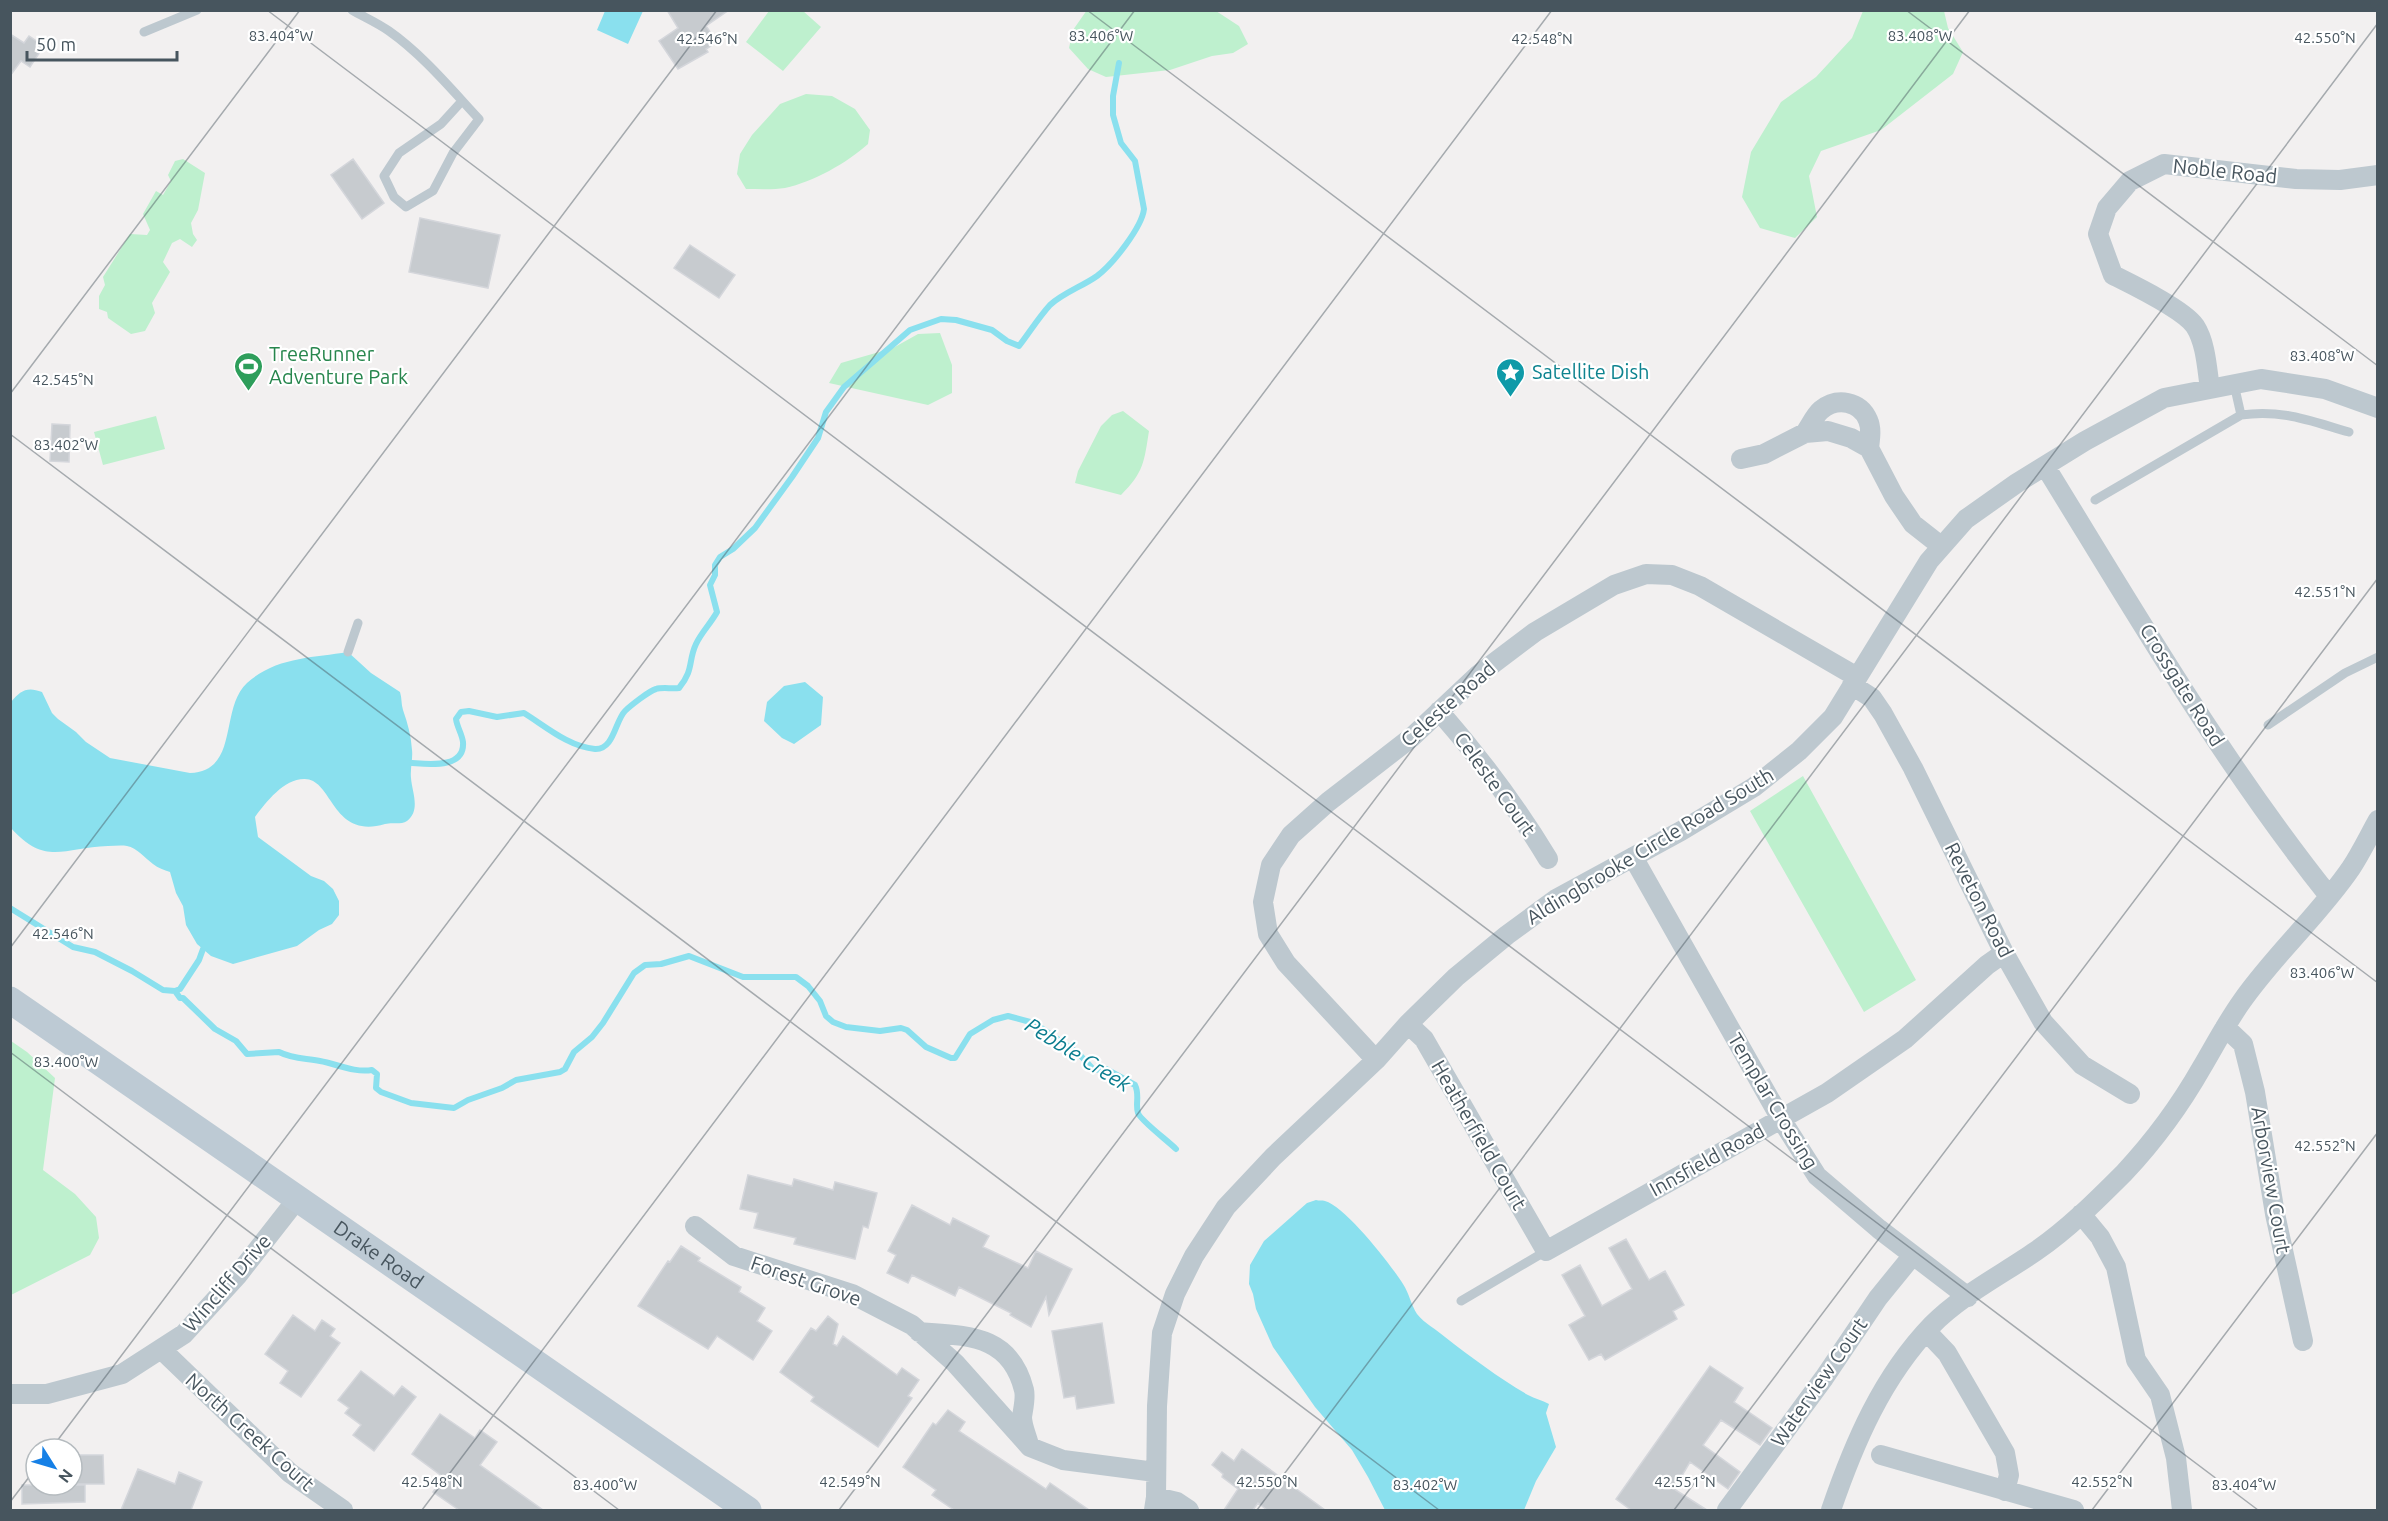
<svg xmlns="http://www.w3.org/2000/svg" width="2388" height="1521" font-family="Ubuntu,sans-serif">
	<rect width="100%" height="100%" fill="#f2f0f0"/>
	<!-- green -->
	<path fill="#bef0ce" d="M1087,10l129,1 23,15 9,18 -15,9 -21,3 -42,14 -64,7 -18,-8 -19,-21 4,-18z
		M769,11h34l18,16 -38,44 -37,-29z
		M1863,11h81l4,17 15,24 -10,22 -72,56 -60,21 -12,25 8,41 -22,21 -35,-10 -18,-31 9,-45 30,-50 35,-25 36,-39z
		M806,94l26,2 23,13 15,21 -2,14c-21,19 -55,38 -83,44 -12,2 -26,1 -39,1l-9,-15 3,-20 12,-19 28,-31z
		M183,159l22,14 -7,37 -7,13 2,11 4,6 -5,7 -12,-8 -8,4 -9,19 7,10 -18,31 3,10 -10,18 -14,3 -23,-16 -1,-6 -8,-3v-13l6,-11 -2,-8 27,-43 17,1 3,-5 -7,-16 13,-23 7,4 8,-14 -3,-6 7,-14z
		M940,333l12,32v28l-24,12 -99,-22 12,-20 52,-15 25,-14z
		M1123,411l26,20c-5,31 -5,41 -28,64l-46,-12 3,-12 23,-45 11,-11z
		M156,416l9,33 -62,16 -9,-33z
		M1803,776l113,204 -52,32 -114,-201z
		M11,1041l16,11 28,26 -12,92 32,24 21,23 3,21 -9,17 -79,40z"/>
	<!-- water -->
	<path fill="#8ae0ee" d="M605,11h38l-15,33 -31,-14z
		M348,652l23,21 29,19c2,6 1,12 3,18 5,14 8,26 9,40 1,9 -2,19 -1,28 1,14 10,32 -4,43 -6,4 -15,1 -22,3 -54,16 -52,-46 -81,-45 -20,0 -38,23 -49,38l3,20 53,39 13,5 9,8 6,12v14l-7,9 -13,6 -22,16 -64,18 -22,-8 -14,-12 -11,-19 -3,-19 -7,-13 -6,-21c-6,-2 -12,-4 -17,-8 -8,-6 -16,-16 -26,-18 -6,-1 -13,0 -19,0 -44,1 -62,21 -97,-18v-126c9,-11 16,-16 31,-10l10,21 6,6 18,13 10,10 24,16 80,15c50,-2 29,-64 57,-90 29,-26 65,-25 101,-31z
		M805,682l18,15 -2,28 -27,19 -12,-6 -18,-17 3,-19 17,-16z
		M1316,1200c3,1 6,0 9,1 21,6 66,64 78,83 6,9 8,21 14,30 8,10 19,15 28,23 27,21 54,41 83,58 7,4 14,5 21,9l-3,9 10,34 -20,34 -12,29h-139l-17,-33 -16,-27 -37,-43 -42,-60 -17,-38 -3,-15 -4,-10 1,-19 14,-24 43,-38z"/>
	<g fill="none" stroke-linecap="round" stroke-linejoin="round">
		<!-- stream -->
		<path stroke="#8ae0ee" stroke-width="6" d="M412,763c16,1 53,6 51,-21 -1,-8 -6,-15 -7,-23l5,-7 8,-1 28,6 27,-4c21,13 45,34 71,36 19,1 20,-28 30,-38 5,-5 24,-20 31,-22 6,-2 16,0 23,-1 15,-18 9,-27 17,-44 5,-11 15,-21 21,-32l-7,-27 5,-10v-10l5,-8 13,-8 22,-21 37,-51 26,-39 8,-26 18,-25 66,-57 31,-11 15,1 36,10 15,11 12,5c10,-13 20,-29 31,-41 13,-12 33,-19 47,-29 16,-12 45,-49 47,-67l-9,-48 -14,-18 -8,-28v-19l6,-33
			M10,908l63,39 22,5 37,19 31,19 12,1
			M175,991l5,7h3l32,31 21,12 11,13 32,-2c14,7 25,6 41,9 17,3 34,12 52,9l5,4 -1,14 5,4 30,11 43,5 14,-8 34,-12 14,-8 44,-8 5,-3 9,-17 18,-15 11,-14 31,-50 11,-8 16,-1 28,-8 54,21h53l12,9 12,15 6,15 7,6 13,5 34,4 21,-3 6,2 19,17 25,11h4l15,-24 23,-14 15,-4 26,7 44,30 16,17 12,-1 29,16c5,10 0,19 3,28 2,7 30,28 38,36
			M175,991l5,-2 19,-29 4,-11"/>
	</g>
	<!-- building -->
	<path fill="#c7cbcf" stroke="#d4d6db" stroke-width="1.5" d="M667,10h62l-23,16 11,16 -11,7 2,3 -30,17 -19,-28 19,-13z
		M10,34l14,9 5,-7 15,10 -14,21 -9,-6 -11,15z
		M353,159l31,44 -22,16 -31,-44z
		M420,218l80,17 -12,53 -79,-16z
		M690,245l45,30 -16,23 -45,-30z
		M52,424l18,1 -1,37 -19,-1z
		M748,1175l44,11 2,-7 39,11 2,-8 42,11 -9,35 -5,-2 -8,33 -61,-15 2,-6 -42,-10 4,-15 -18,-4z
		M912,1205l38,20 3,-7 36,18 -6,11 45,21 8,-17 36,18 -23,46 -3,-18 -15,30 -21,-12 1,-2 -52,-26 -4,9 -43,-21 -4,8 -21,-10 9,-18 -8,-4z
		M1626,1239l23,41 16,-9 19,34 -11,6 4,8 -72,41 -4,-6 -12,6 -20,-35 16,-9 -23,-41 18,-10 22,41 30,-17 -23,-41z
		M681,1246l19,12 -2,3 43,26 -2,5 26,16 -8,13 15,10 -19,29 -36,-24 -9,13 -70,-43 30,-45 2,1z
		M293,1315l22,16 7,-11 13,9 -5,7 10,7 -39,54 -21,-14 8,-12 -23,-17z
		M828,1316l10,8 -5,20 4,2 6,-10 54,39 5,-7 17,12 -11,16 4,2 -34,49 -67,-46 3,-4 -34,-25 31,-44 5,3z
		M1102,1323l12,80 -37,6 -2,-13 -11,2 -12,-67z
		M1710,1366l33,22 -9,14 38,26 -12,17 -39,-25 -18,25 37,27 -12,17 -38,-27 -16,27 33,21h-76l-15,-11z
		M361,1371l33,25 8,-10 14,11 -42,54 -21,-16 8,-10 -16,-12 4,-5 -11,-8z
		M948,1410l17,12 -6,9 87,58 4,-6 39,27h-135l-22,-15 4,-5 -33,-23 30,-44 3,2z
		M440,1414l35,24 5,-8 17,12 -17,23 63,45h-84l-26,-18 10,-15 -31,-23z
		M1242,1449l83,61h-58l-9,-7 -5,7h-29l14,-21 -16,-12 1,-3 -11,-9 10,-13 12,9z
		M72,1455h31l1,29h-32z
		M138,1469l37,15 4,-12 23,10 -11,28h-70z
		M22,1485h63v17l-63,2z"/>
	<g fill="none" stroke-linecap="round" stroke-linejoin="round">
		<!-- lane -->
		<path stroke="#bdc8cf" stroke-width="9" d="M352,10c12,7 26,13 37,21 34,24 62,58 90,88l-26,34 -20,38 -27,16 -12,-10 -10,-21 15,-23 42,-29 21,-23
			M144,32l53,-22
			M2241,415c41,-6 69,6 108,17
			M2095,500l146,-85 -7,-31
			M348,652l10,-29
			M2268,725l77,-52 33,-16
			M1461,1301l85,-50"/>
		<!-- street -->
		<path stroke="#bdc8cf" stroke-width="20" d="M2210,389c-3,-20 -4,-46 -15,-63 -12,-17 -62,-41 -82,-51l-15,-41 9,-26 23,-27 34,-17 132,15 44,1 38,-5
			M1805,433c5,-7 10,-18 16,-23 16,-13 39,-9 47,10 4,9 2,19 1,28
			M1741,459l23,-5 41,-21 23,-2 23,7 18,10 25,48 19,28 28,22
			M2045,466c90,146 177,296 284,430
			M1852,685l20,13 11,16 30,54 91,185 39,69 39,43 48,29
			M1439,711c41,47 77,95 109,148
			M1633,857l148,262 36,57 62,53 89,68
			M1408,1024l16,15 122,212 281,-158 78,-54 82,-74 17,-12
			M2225,1027l18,17 12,48 20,122 28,127
			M1376,1060l-90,-97 -18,-29 -5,-32 8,-37 20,-30 37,-33 84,-65 66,-62 57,-43 79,-47 32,-11 26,1 28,11 157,91
			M2081,1214l19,23 16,30 20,93 24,35 16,63 6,52
			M695,1226l39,30 118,38 60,31 43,38 75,84 33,13 92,12
			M919,1332c48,4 91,2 105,58 2,8 -1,19 -2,27 0,9 5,19 7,28
			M1927,1332l20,21 58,100 4,22 -4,16
			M161,1349l129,124 53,37
			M10,1394h37l75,-20 62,-40 53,-58 61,-78
			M1881,1455l193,55
			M1156,1497l21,5 12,8
			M1154,1510l2,-13 1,-91 5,-73 13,-39 19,-38 32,-49 47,-50 103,-97 32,-36 48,-47 51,-42 49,-36 125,-68 73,-44 45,-36 34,-34 96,-156 37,-42 51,-36 68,-42 79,-43 97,-19 64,10 53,19
			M1727,1510l97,-132 54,-80 35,-43
			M1831,1510c23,-67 51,-133 101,-185 28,-29 71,-51 104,-74 32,-22 60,-50 88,-78 29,-31 57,-69 78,-106 13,-22 25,-45 40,-66 33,-47 77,-86 109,-133 10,-15 18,-32 27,-48"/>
		<!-- secondary -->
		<path stroke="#bdcad4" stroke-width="27" id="s1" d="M10,1000l738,510"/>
	</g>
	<!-- ticks -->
	<path fill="none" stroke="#47555e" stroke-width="1.5" stroke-opacity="0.45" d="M267,10l1991,1500M1087,10l1291,973M1906,10l472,356M10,394l290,-384M10,434l1429,1076M10,948l707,-938M10,1052l609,458M51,1449l1084,-1439M10,1502l26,-34M422,1510l1130,-1500M839,1510l1131,-1500M1257,1510l1121,-1487M1674,1510l704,-932M2092,1510l286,-378"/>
	<!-- icons -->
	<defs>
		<symbol id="stadium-pin" viewBox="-11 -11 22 30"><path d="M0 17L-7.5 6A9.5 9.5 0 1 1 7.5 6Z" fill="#2e9e5b" stroke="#fff"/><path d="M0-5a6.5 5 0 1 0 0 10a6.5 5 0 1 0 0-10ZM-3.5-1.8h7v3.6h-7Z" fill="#fff"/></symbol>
		<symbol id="sight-pin" viewBox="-11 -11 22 30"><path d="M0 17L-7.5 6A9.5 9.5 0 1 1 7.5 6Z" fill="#0f9aa8" stroke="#fff"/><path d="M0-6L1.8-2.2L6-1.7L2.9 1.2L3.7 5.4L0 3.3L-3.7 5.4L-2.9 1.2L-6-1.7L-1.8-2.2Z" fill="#fff"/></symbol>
	</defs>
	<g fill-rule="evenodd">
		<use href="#stadium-pin" x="232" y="350" width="33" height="45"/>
		<use href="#sight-pin" x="1494" y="356" width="33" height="45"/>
	</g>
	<g text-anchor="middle" stroke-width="4.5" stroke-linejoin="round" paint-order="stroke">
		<!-- street labels -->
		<g font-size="20" fill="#47555e" stroke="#fff">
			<text transform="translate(2225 171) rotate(6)" y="7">Noble Road</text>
			<text transform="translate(2182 685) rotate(58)" y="7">Crossgate Road</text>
			<text transform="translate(1448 704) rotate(-41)" y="7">Celeste Road</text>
			<text transform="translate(1495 784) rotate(54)" y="7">Celeste Court</text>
			<text transform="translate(1650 846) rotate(-31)" y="7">Aldingbrooke Circle Road South</text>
			<text transform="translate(1979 900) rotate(63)" y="7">Reveton Road</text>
			<text transform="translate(1773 1101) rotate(59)" y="7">Templar Crossing</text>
			<text transform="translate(1479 1135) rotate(60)" y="7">Heatherfield Court</text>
			<text transform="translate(1707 1160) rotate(-29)" y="7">Innsfield Road</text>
			<text transform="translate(2271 1180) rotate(80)" y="7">Arborview Court</text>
			<text dy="7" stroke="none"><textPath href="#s1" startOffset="448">Drake Road</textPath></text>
			<text transform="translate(806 1281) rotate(19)" y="7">Forest Grove</text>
			<text transform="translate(227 1283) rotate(-49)" y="7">Wincliff Drive</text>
			<text transform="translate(1819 1382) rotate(-55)" y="7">Waterview Court</text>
			<text transform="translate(250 1432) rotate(42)" y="7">North Creek Court</text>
		</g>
		<!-- leisure labels -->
		<g font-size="20" fill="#27864d" stroke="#fff" text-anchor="start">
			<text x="269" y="361">TreeRunner<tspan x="269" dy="23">Adventure Park</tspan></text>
		</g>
		<!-- culture labels -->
		<g font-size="20" fill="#0d838f" stroke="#fff" text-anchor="start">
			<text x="1532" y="379">Satellite Dish</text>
		</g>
		<!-- water labels -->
		<g font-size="21" font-style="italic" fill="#0b7d8f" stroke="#fff">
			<text transform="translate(1078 1055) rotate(32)" y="7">Pebble Creek</text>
		</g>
	</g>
	<g font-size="15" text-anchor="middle" fill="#47555e" stroke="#fff" stroke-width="4.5" stroke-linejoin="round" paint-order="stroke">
		<text x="281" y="41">83.404°W</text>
		<text x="1101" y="41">83.406°W</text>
		<text x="1920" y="41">83.408°W</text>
		<text x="2325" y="43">42.550°N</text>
		<text x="707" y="44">42.546°N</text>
		<text x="1542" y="44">42.548°N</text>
		<text x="2322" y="361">83.408°W</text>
		<text x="63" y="385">42.545°N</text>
		<text x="66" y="450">83.402°W</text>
		<text x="2325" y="597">42.551°N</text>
		<text x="63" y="939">42.546°N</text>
		<text x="2322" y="978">83.406°W</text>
		<text x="66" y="1067">83.400°W</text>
		<text x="2325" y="1151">42.552°N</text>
		<text x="432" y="1487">42.548°N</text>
		<text x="850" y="1487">42.549°N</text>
		<text x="1267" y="1487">42.550°N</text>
		<text x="1685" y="1487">42.551°N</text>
		<text x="2102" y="1487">42.552°N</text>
		<text x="605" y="1490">83.400°W</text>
		<text x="1425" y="1490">83.402°W</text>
		<text x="2244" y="1490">83.404°W</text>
	</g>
	<!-- border -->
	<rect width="2388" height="1521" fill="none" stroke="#47555e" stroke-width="24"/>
	<!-- north arrow -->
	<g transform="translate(54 1467) rotate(127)"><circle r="28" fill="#ffffff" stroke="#b5bbbf" stroke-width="1.5"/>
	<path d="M0-4.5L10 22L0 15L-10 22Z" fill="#1680e6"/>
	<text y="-9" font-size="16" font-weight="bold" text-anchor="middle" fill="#47555e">N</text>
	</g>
	<!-- scale -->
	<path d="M27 51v9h150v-9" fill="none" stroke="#47555e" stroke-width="3"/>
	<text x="36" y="51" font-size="18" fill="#47555e" stroke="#ffffff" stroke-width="4.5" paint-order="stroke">50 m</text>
</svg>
